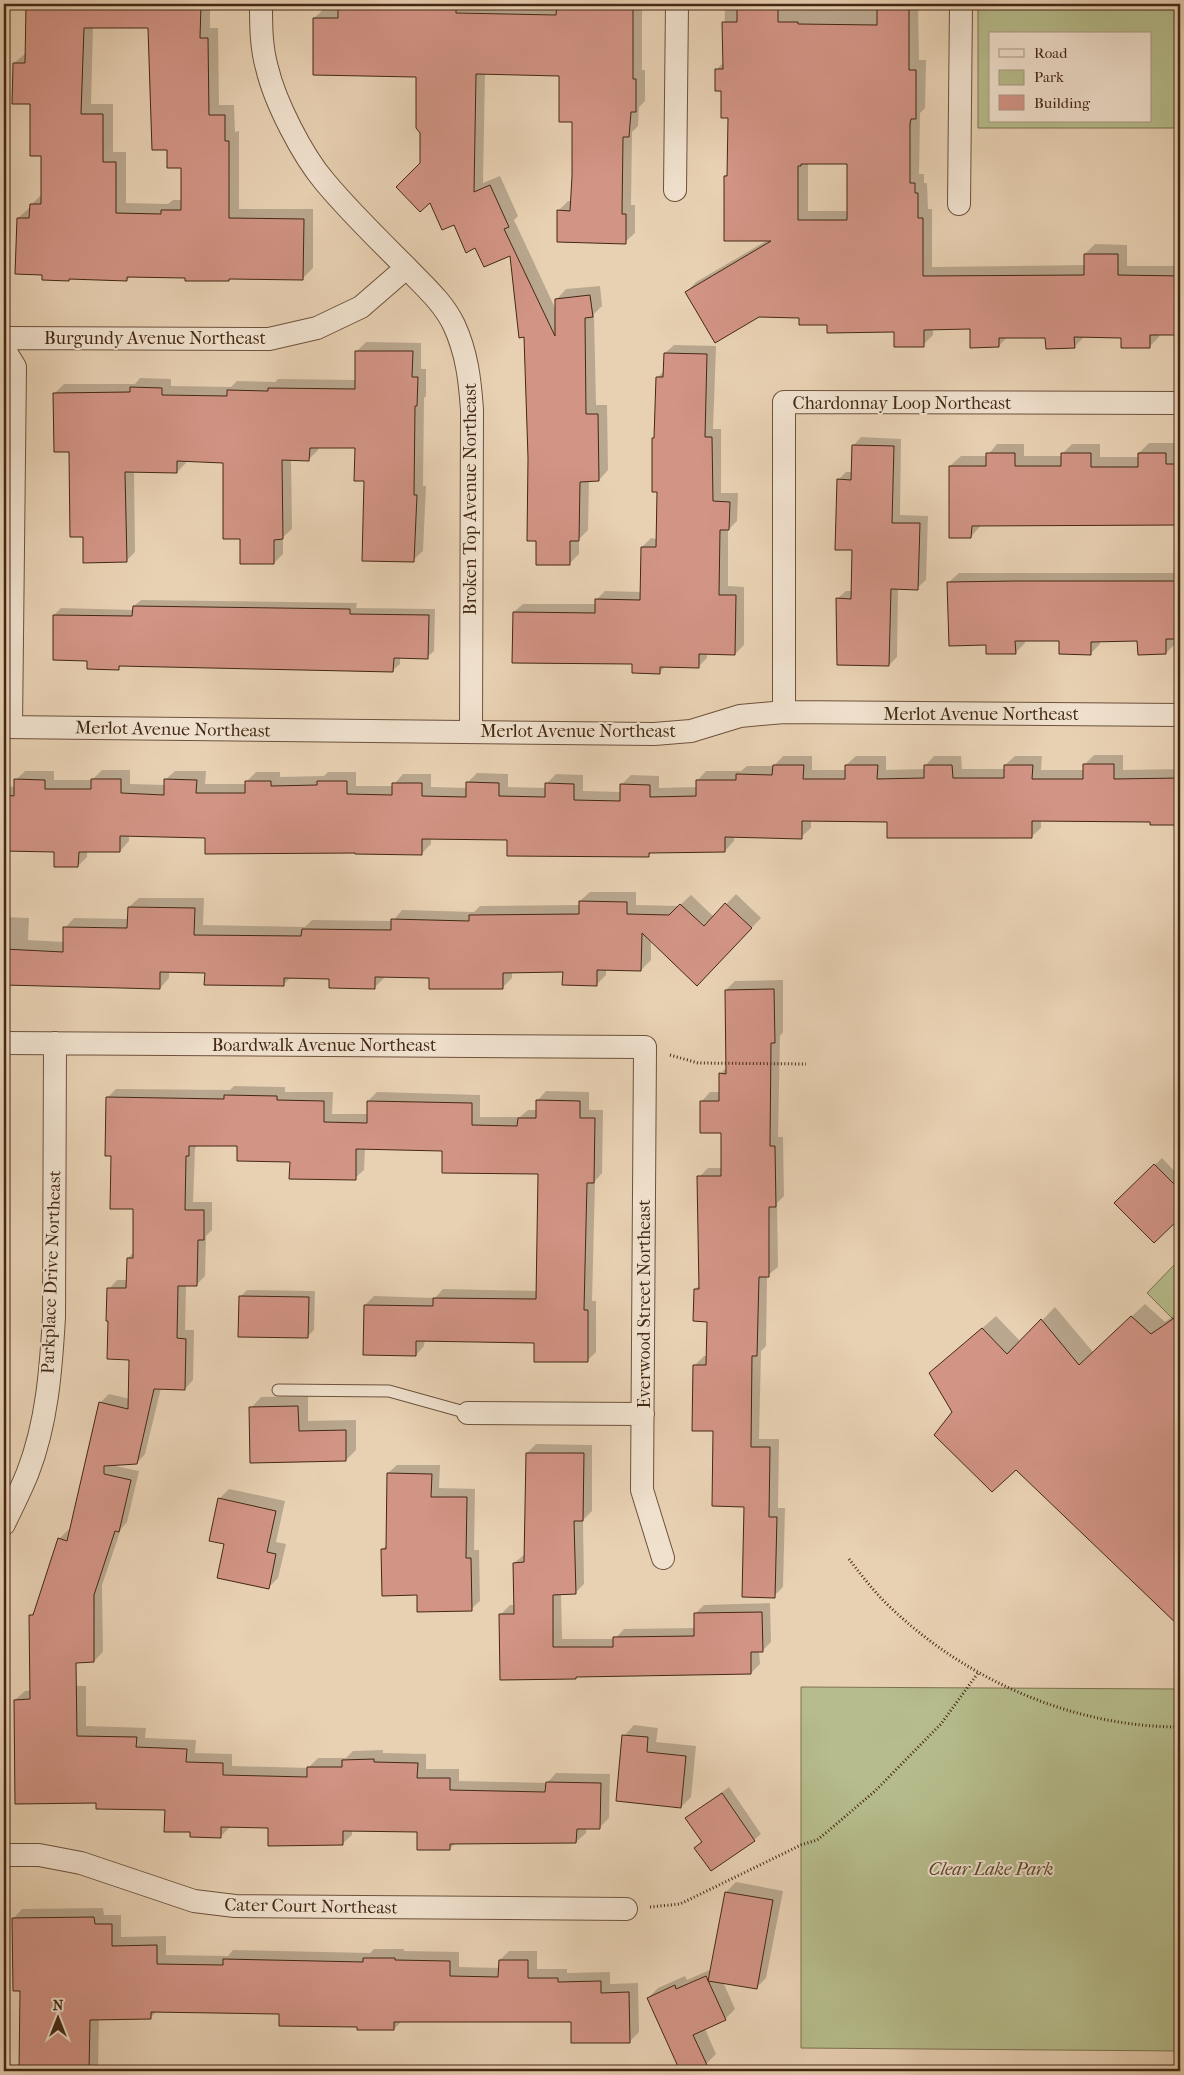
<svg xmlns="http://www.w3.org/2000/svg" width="1184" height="2075" font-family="'IM FELL French Canon',serif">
	<rect width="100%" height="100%" fill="#e8d1b3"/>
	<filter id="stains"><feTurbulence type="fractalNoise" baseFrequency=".004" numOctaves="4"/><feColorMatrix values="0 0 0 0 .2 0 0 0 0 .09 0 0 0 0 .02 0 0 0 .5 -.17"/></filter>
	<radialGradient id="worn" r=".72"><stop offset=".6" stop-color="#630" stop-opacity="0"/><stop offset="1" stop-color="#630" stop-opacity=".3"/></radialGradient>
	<!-- green -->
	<path fill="#b6bc8c" stroke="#7d7250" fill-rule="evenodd" d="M978,4h202v124h-202zM990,34h160v87h-160z
		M1180,1259v67l-33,-33z
		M801,1687l379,2v362l-379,-3z"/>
	<!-- shadow -->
	<path fill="#0003" fill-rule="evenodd" d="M27,4h183v24h8l1,77h15l1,27 4,-1v78h74v59l-10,10 -172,-2 -4,4 -57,-2 -27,-4 -25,-56 11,-10h2v-3l11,-11v-39l-10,-52 -18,-40 12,-10zM93,27h56l19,122 14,18v33h-9l-5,4 -42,-1v-51h-13v-48h-22z
		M342,4l216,2v-2h84v66h3v31l-6,6 -1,19 -6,6 -1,73h4v28l-10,9 -67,-31 10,-10h3l2,-25v-55l-13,-47 -75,-1 -2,110 17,-7 18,40 -4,4 42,90 1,-11 9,-10 34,-3 2,20 -8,8 2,91h11l1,65 -9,10h-10l-1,50 -9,9v15l-10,10 -32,-24 -7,-82 -5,-122 -14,-82 -35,-8 -22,-22 -33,-60 1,-32 -5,-57 -103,-57 10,-9h16z
		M725,4h193l1,56h7l-1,48 -5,5 -1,61h5v9h3l1,26h4v58l153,-2v-11l10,-10 32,1v21h53v68h-21v3l-10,10 -27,-10h-38l-10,10 -27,-10h-40l-8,9 -28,-18 -38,1v6l-10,10 -28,-14 -94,-14 -115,-25 10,-10 72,-42 -43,-64 3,-2 1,-57 -13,-47 8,-8zM808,163h40v48h-40z
		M1019,4h47l-47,2z
		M1107,4h66l-6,6 -60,-1z
		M1180,160v59h-2z
		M366,342l55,1v26h5v27l-2,2 -1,88h3l-3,65 -10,9 -48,-80 -9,-33h-38v3l-9,9h-18l1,70 -9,8v17l-9,9 -33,-25 -17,-76 -38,-2v3l-9,9 -43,-1 1,81 -9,9 -42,-25 -14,-86 -15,-57 9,-9h71l5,-6 31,1v7l60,1 6,-6 38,1 3,-3 78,1 1,-29z
		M674,345l42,1 -3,83h8v64h17l-1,28 -9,9v56l16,1v58l-9,9 -28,-1v5l-9,9 -32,-1 -7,7 -145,-61 9,-8h73v-4l9,-9 36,1 1,-45 9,-9 6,1 1,-48 -5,-52 3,-3 1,-58 8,-8v-17z
		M861,437l40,2 -1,76 28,1 -2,64 -9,8h-19l-1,69 -8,8 -52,-66 9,-8h6l1,-42 -15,-69 8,-8h7v-26z
		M1149,443h27v11h4v69l-199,2 -10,12 -21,-71 11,-10h26l10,-12h27v12h38v-2l10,-10h28v13h39v-4z
		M959,573h221v65h-4v5l-10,10 -28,-13h-38v4l-10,10 -30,-15h-35v4l-10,10 -28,-9 -39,-61z
		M141,600l216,3 -1,5 79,1 -1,42 -7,6h-27v7l-7,6 -271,-5 -4,3 -29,-8 -35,-45 7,-7 73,2v-4z
		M1094,755h29v15l57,-1v55h-29v-3l-110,-1v8l-10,9 -143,-16 -77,-1v8l-10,9 -67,-1v5l-9,10h-72l-4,4 -140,-16 -78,-2v7l-10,10 -214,-18 -78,-1v6l-9,10h-33v6l-9,9 -23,-15 -51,-1v-64l12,1v-7l9,-9h29v9h38l10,-10h28v14l35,1v-5l10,-9h31l-1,13h41v-2l10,-10h24v5l44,-1 4,-4h28v14h38v-2l9,-10h28v13l36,1v-5l10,-10 31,1v13l38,1v-4l10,-10 27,1v16l38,1v-7l10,-10 28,1v12l38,-1v-6l9,-10h35l6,-5h27l9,-10h29v14h34v-5l10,-9h30v14l39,-1v-3l9,-10h27l1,13h43v-4l10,-9h27l-1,14h44v-6z
		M590,892h46v13l43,1 12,-11 23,22 22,-23 25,24 -54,57 -56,-35v20l-10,10 -35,-1v6l-9,9 -33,-13 -52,1v6l-10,10 -72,-11 -46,-1v2l-10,10 -44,-10 -39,-1 -8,8 -77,-13 -37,-1v7l-9,10 -156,-4v-67l25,1 -1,22 36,2 1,-14 9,-10 55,1v-12l10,-9h65l-1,27 102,2 7,-7 81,1 9,-11 72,2 6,-6 100,-1v-4z
		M783,980v52l-3,4 -2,101h5l1,59 -7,7 1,64 -11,9 -1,70 -5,5 -2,88h20l-1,69h7l-2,79 -9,9 -28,-90 -32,-76 -19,-65 9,-9h4v-36l-13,-31 5,-4 -1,-108 9,-9h15l-1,-36 -21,-30 9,-10h10v-18l7,-7 -1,-77 9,-9z
		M234,1086l51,1v5h48l-1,22h36v-13l9,-9 103,3v22h40l8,-7h9l1,-10 8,-9 43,1v18h14l-1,63 -7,8 -3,120h4v51l-9,9 -51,-19 -111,-3 -1,7 -8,9 -51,-50 9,-9 61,2 8,-9 95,2 1,-118 -96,-23 -78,-2 -1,22 -9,8 -116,-33 -42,1 -2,2 -2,54h19v28l-6,6 -1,40 -9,9h-10l-1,45h9l-1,50 -8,9 -24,-1 -16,66 -8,9 -26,2 28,6 -12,51 -6,7 -19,56 1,67 -9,9 -64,-45 6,-6 23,-71 9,-9 3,1 29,-128 9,-9 21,5v-41l-21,-69 8,-9h10l1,-22 6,-6 1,-45 -23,-53 -5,-56 9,-9 114,1z
		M4,1117h3l-1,143h3l-1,32 -4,4z
		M1162,1158l18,19v39l-26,26 -38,-39z
		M247,1290l68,1 -1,39 -6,6 -68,-39z
		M1145,1304l20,18 15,-11v315l-164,-158 -63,-56 -22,-39 65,-57 25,26 34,-35 38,45z
		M308,1396v25l48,-1v30l-10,10 -95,-52 10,-11z
		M536,1444l56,1v66l-9,9 1,64 -9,9 -14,1 1,45h53l9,-10 71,-1v-14l9,-9 66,-2 1,39 -9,9h-3l1,13 -9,9 -173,2 -2,3 -75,-64 9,-9h5l-1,-42 11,-9 2,-101z
		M397,1465h43l-1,23 36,1 -1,61h5l1,51 -9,8 -53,-15 -36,-45 5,-4 1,-72z
		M229,1489l56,12 -9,41 10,2 -8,34 -10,10 -43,-45 -6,-44z
		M41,1686h45v40l60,2 -1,10 51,2 -1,13 37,1v12l76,2 10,-10h28l7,-7 30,-1v3l43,1v15h33v12l88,2 9,-10 54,1 -1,44 -10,10h-13v5l-10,9 -120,1 -7,6 -31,-19 -66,-1v6l-10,9 -73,-17h-39l-10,10 -29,-6 -24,-23 -70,-7 -82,-101 10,-9 12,-1z
		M634,1725l24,3 -2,14 40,4 -5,51 -10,10 -57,-71z
		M729,1787l32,47 -7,6 -59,8 7,-7 -15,-23z
		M736,1882l47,9 -17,87 -10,10 -33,-6 12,27 -10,10 -20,10 11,25 -10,10 -15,7h-10l-33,-73 10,-10 27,-12 2,4 25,-11 14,-77z
		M103,1908l1,7h17v22l45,-1v19l62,1 5,-6 137,3 4,-4h30v2l55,1v15l41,1v-8l9,-9h28v18h30v4l43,-1v12l28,-1 1,49 -10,10 -57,-21h-170l-8,8 -36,-3 -77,-13 -124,-2 -7,7 -51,1 -1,52h-78l1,-81 -8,-71 9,-10z"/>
	<!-- building -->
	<path fill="#d29485" stroke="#442814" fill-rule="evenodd" d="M26,4h175l-1,34h8l1,77h16v26h4v77l75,1 -1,61 -74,-1v2h-44v-3l-58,-1v4l-58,-2v2l-27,-1v-5l-27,-1 2,-56h12l1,-14h11v-48h-11v-52h-18l1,-41h12zM84,28h64l4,122h15v18h14v42h-20v4l-45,-1v-51h-13v-48h-22z
		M412,4l44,1v8l100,2 1,-11h76v75h3v33h-5l-2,25h-6l-1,77h4v30l-69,-2v-32l13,1 2,-35v-54h-13v-46l-83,-2 -2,118 16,-7 19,42 -5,2 51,107v-37l35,-4 3,22 -8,1 1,96h12l1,67 -19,1 -1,59h-9v24h-34v-24h-9l1,-83 -4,-121 -5,1 -9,-82 -26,11 -9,-19 -9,5 -12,-28 -12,5 -12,-27 -10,9 -24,-25 24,-24v-30l-4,-5v-51l-103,-2v-57h25v-12z
		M737,4h41v18h20v2l79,1v-21h32v66h7v49h-5l-1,5v59h5v10h3v25h5v58l161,-1v-21h34v21l62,1v59h-30v13h-29v-10l-47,-1 1,11 -29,1 -1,-11h-46v9l-29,1v-19l-46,1v17h-30v-15l-67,1v-8h-28v-7l-40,-1 -44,26 -30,-51 86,-51h-47v-65h3l1,-58h-7v-27h-6v-22h8l-1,-47h15zM801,164h46v56h-49v-54h3z
		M355,351h58l-1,26h6l-1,29h-2l-1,89h3l-3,67 -52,-1 2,-80h-10l1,-33h-45l-1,13 -27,-1 1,79 -9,1v24h-34v-25h-17v-76l-46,-2v12l-52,-1 2,90 -44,1v-26h-13l-1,-85h-15l-1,-59 77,-1v-5l32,1v7l65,1v-6l41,1v-3l87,1z
		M664,353l43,1 -2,83h7l1,64 17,1 -1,28h-9l-1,65h17l-1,60 -36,-1v14l-39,-1v7l-28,-1v-9l-120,-1 1,-51 82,1v-14l45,1 1,-53h15l1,-55h-5v-54h2l2,-61h7z
		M852,445l42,1 -2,77h28l-2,67 -27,-1 -2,77 -52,-1 -1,-67 15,1 1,-49h-17l2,-71 14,1z
		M986,453h29v13h46v-13h30v14h47v-14h28v11h14v61l-208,1 -1,12h-22v-72h37z
		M1014,581h166v58h-14v15l-28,1 -1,-14 -46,1v13l-32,-1v-13h-44l1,13h-30v-9l-37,1 -2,-64z
		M133,606l217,3v5l79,1 -1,44 -34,-1 -1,14 -274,-6v4l-32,-1v-8l-34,-1v-45l79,1z
		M1083,764h31v15l66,-1v47h-30v-3l-118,-1v17h-145v-16l-85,-1v18l-77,-2v15l-76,1v4l-142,-1v-16l-85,-1v16l-67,-1v-1l-150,1v-16l-85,-2v16h-41l-1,15h-24v-15l-50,-1v-56l10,1v-17l31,1v9h46v-10h30v14l43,2v-16l33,1 -1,13h49v-12h26v5l46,-1v-4h30v13l45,1v-12h30v13l44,1v-15l33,1v13l46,1v-14l29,1v16l46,1v-17l30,1v12l46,-1v-16h40v-6l36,1 1,-10h31l-1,14h42v-14h33l-1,14 47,-1v-13h28l1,13h51v-13h29l-1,14h51z
		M579,901l48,1v12l42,1 11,-11 24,22 21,-23 27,25 -55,58 -55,-53 -1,38 -44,-1v16l-35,-1 1,-13 -60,1v16h-74v-11l-54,-1v12l-46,-1v-9l-45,-1v8l-80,-1 1,-12 -45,-1v17l-156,-4v-36l59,3v-25l64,1 1,-21 67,1 -1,27 107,1 1,-7 89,1v-11l78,2v-6l110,-1z
		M774,989l1,54h-4l-1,103h5l1,61h-7v70h-10l-2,79h-5l-1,91h19l-1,70h8l-2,81 -33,-1 2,-90 -32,-1 1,-75h-21l1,-66h13l1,-43 -14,-1 1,-32h5l-2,-113h24v-43h-21v-32h19v-28l7,1 -1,-84z
		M224,1095l53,1v4l47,1v21l43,1v-22l105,2v22l45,1 1,-8h18v-18l44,1v17h15l-1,65h-7l-3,127h4v52h-54v-19l-118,-2v15l-53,-1 1,-50 69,1v-8l103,1 2,-125 -96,-1v-22l-86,-2v31l-67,-1 1,-17 -53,-1v-15h-48v10h-3l-1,54h19v30h-6l-1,46h-19l-1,52 9,1 -1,51 -31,-1 -17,75 -33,2v8l27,6 -12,52 -4,-1 -21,64v67l-18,1 1,73 60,1 -1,10 51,2 -1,13 37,1v12l84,2v-10h35v-7l32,-1v3l44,1 -1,15h33v12l95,2 1,-10 55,1 -1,46h-23l-1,14 -126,1v6h-33v-18l-74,-1v14l-75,1v-18l-47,-1v11l-31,-1v-5h-26l1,-22 -69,-1v-6l-81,1 -1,-104 16,-1 -1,-84h4l25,-77 9,3 32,-139 29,7 1,-49 -22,-1 1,-38h-2l1,-33h19l1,-30h6v-49h-23l1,-53h-6l1,-59 118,2z
		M1154,1164l26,26v28l-26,25 -40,-40z
		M239,1296l70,1 -1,41 -70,-1z
		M1180,1314v313l-164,-157 -24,22 -58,-57 18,-23 -23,-39 53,-45 25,26 34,-35 38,46 52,-49 20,18z
		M298,1406l1,25 47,-1v31l-96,2 -1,-56z
		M526,1453h58l-1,68h-9l2,73 -23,1v52h60v-10l81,-1v-23l68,-1 1,40h-12v22l-175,3v2l-76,1 -1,-66h15l-1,-51 11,-1z
		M387,1473l45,1 -1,23h36l-1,61h5l1,53 -55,1v-17l-35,1 -1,-47h5z
		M218,1498l58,13 -9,41 9,2 -7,35 -52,-11 7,-34 -15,-3z
		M622,1735l26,2 -1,15 39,4 -5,52 -65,-7z
		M722,1793l33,48 -44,30 -17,-23 8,-6 -17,-24z
		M725,1892l48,8 -16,89 -49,-8z
		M94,1917l1,7h17v22l45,-1v19l66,1v-6l140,3v-4h32v2l55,1v15l48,1 1,-17h29v18h30v4l43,-1v12l28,-1 1,51h-59v-21h-177v8h-37v-3l-78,-1v-12l-128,-2v7l-61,1 -1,51h-70l1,-80h-7l-1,-73z
		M706,1976l20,44 -33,15 14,30 -13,6h-14l-33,-73 28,-13 1,4z"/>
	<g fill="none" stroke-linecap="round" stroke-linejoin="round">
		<defs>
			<path id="lane" d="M278,1390l111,1 79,22"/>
			<path id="street" d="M261,4c0,21 0,43 6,64 8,34 35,87 58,114 25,30 54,58 81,85 18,19 37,35 48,58 13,28 16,56 18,85l-1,322
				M675,190l2,-186
				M959,204l2,-200
				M4,338l265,1 48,-11 44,-21 45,-39
				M4,349l11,18 -4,360
				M784,712v-310l396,1
				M4,727l650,7 37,-3 49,-15 44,-4 396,3
				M4,1043l641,4 -3,443 21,68
				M468,1413l175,1
				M4,1524c8,-17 17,-34 24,-52 19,-49 23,-103 26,-155l1,-274
				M4,1855h35l42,8 113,38 41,5 391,3"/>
		</defs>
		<!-- lane casing -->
		<use href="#lane" stroke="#6d523c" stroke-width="13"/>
		<!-- street casing -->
		<use href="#street" stroke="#6d523c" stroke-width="24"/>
		<!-- path -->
		<path stroke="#442814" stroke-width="3" stroke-dasharray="1 2.5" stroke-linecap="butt" d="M670,1055l28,8 108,1
			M849,1559c13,17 26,34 42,49 77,73 183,119 289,119
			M650,1907l30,-3 121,-59 16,-5 10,-8 48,-41 66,-67 37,-51"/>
		<!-- lane -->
		<use href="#lane" stroke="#f0e1ce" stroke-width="11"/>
		<!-- street -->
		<use href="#street" stroke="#f0e1ce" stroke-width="22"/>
	</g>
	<g text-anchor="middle" stroke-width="4" stroke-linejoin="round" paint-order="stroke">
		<!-- street labels -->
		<g font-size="18" fill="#442814" stroke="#f0e1ce">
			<text x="155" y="344">Burgundy Avenue Northeast</text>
			<text x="902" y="409">Chardonnay Loop Northeast</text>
			<text transform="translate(470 499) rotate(-90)" y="6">Broken Top Avenue Northeast</text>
			<text x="981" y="720">Merlot Avenue Northeast</text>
			<text transform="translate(173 729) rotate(1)" y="6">Merlot Avenue Northeast</text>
			<text x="578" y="737">Merlot Avenue Northeast</text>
			<text x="324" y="1051">Boardwalk Avenue Northeast</text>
			<text transform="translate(51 1272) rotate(-88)" y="6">Parkplace Drive Northeast</text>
			<text transform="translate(644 1304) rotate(-90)" y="6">Everwood Street Northeast</text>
			<text transform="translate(311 1906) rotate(1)" y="6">Cater Court Northeast</text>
		</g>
		<!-- park labels -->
		<g font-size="18" font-style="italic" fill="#5b462c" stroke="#f0e1ce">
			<text x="991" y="1875">Clear Lake Park</text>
		</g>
	</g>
	<!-- margin -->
	<rect width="1184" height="2075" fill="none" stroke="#e8d1b3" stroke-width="20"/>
	<rect x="5" y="5" width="1174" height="2065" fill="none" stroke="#442814" stroke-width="2.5"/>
	<rect x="10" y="10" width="1164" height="2055" fill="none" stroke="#442814"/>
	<!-- legend -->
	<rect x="989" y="32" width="162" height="90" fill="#f0e1ce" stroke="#ab9784"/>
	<rect x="999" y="49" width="25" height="8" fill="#f0e1ce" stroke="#ab9784"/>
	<text x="1034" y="58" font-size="15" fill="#442814">Road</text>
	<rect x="999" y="70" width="25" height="15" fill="#b6bc8c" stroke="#ab9784"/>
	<text x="1034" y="82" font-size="15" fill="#442814">Park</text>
	<rect x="999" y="95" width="25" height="15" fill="#d29485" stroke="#ab9784"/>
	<text x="1034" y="108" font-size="15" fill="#442814">Building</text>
	<!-- north arrow -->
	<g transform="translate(58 2018)" stroke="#f0e1ce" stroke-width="4" paint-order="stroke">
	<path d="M0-4L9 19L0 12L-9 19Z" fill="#442814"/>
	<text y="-8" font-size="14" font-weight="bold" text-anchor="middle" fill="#442814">N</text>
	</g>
	<rect width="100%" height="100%" filter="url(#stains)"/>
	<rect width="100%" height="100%" fill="url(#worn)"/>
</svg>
